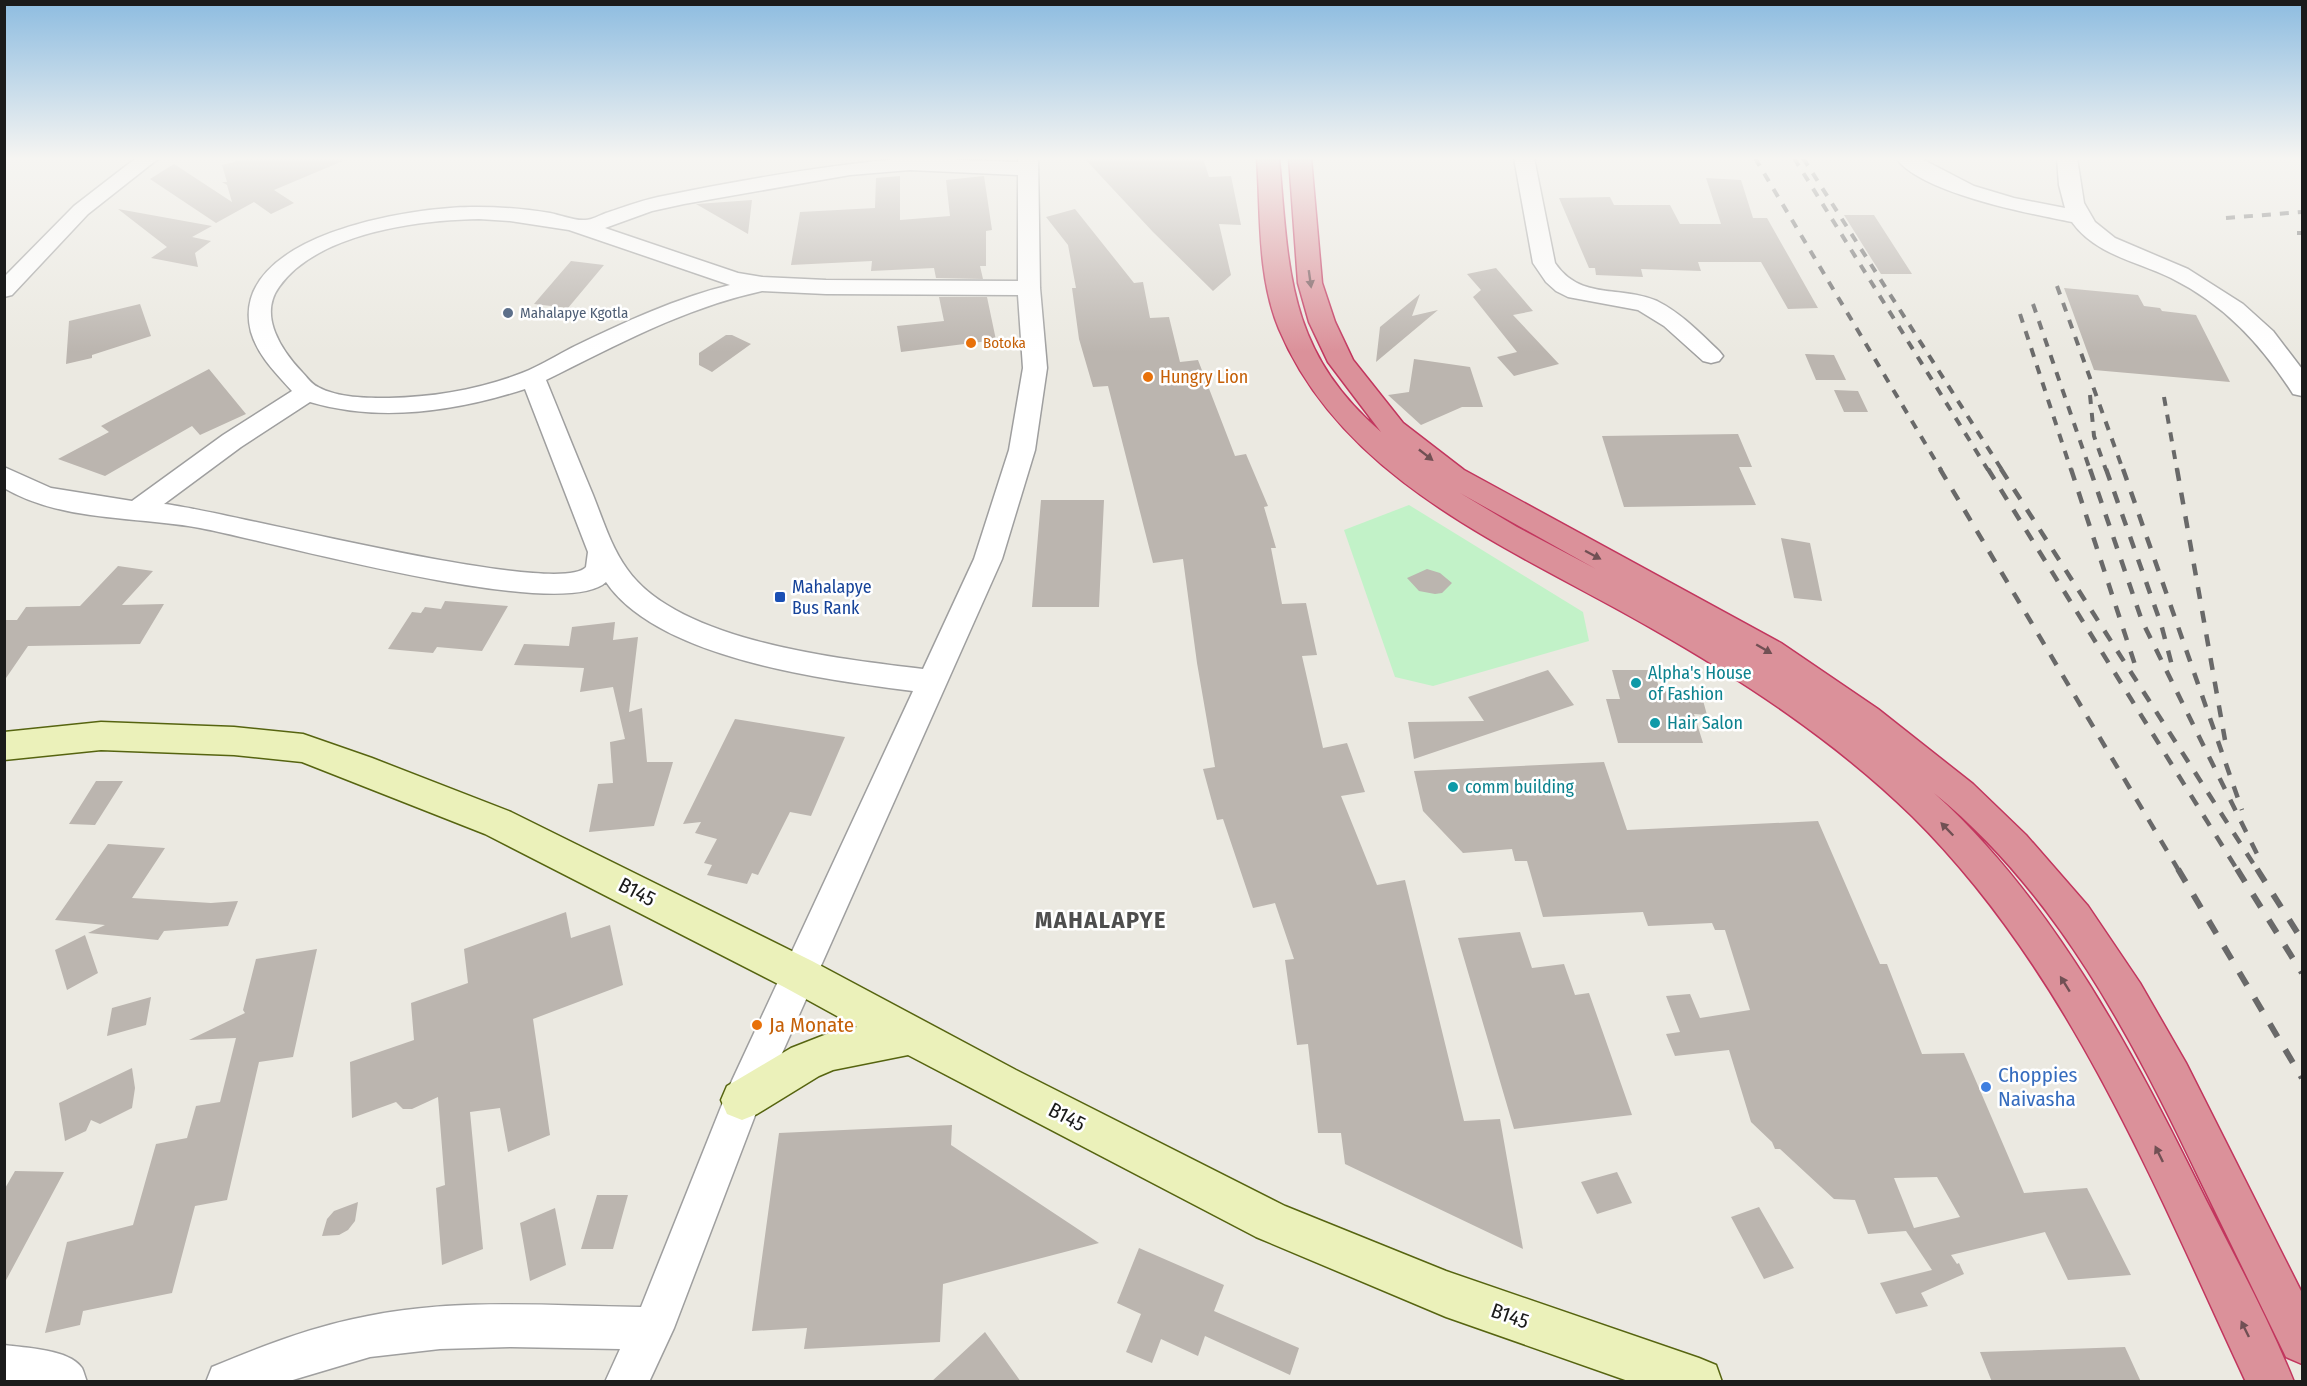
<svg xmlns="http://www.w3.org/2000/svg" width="2307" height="1386" font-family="'Fira Sans Condensed',sans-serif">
	<rect width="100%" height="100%" fill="#ebe9e1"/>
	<!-- park -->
	<path fill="#c2f2c8" d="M1409,505l174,107 6,29 -156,45 -38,-9 -51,-147z"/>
	<!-- building -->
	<path fill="#bbb5af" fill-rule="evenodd" d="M250,158h100l-76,32 20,13 -23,11 -17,-12 -38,21 -66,-44 24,-15 58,38 -5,-17 -5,-3h5l-5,-17z
		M1084,158h119l6,19 22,-1 10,49 -22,-1 12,51 -18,16 -60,-59z
		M900,176v44l50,-4 -4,-36 38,-4 8,54 -6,1v35h-6l3,13 -47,-1 -2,-10 -63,3 1,-10 -81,4 9,-53 75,-4 1,-30z
		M1706,178l35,2 12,38h14l51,90 -30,1 -27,-47h-63l3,9 -60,-2 2,8 -47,-2 -1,-7h-6l-30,-70 51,-1 4,8h56l10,19h41z
		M752,200l-4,34 -52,-30h1z
		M118,209l94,17 -20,11 19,4 -16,12 3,14 -47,-9 16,-11z
		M1075,209l59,74 9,-1 7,36 19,-1 11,45 18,-2 37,96 11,-2 22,52 -4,1 12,41h-5l11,56 24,-1 11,52 -15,1 21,92 24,-5 18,49 -24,4 36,89 28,-5 59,241 36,-2 23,130 -178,-85 -4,-31h-23l-10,-89 -11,1 -12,-85 9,-1 -19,-56 -22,5 -30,-89 -6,1 -14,-51 12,-2 -18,-104 -14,-104 -30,4 -45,-177 -15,1 -14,-48 -7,-51h4l-8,-43 -22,-28z
		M1844,215h30l38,59h-31z
		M571,261l33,4 -36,43 -34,-4z
		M1496,268l37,43 -20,4 46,49 -45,12 -17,-19 20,-5 -44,-55 8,-7 -14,-16z
		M2064,288l74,7 6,11 16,2 2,3 34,4 34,67 -136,-12z
		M1420,294l-8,22 26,-6 -62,52 4,-35z
		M939,297h48l9,43 -95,12 -4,-26 47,-5z
		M140,304l11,32 -59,19v3l-26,6 3,-43z
		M726,335h6l19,9 -39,28 -13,-7v-12z
		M1805,354l29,1 12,25h-30z
		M1414,359l56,8 13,40h-21l-41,18 -33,-30 21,-3z
		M209,369l37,45 -46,21 -8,-9 -87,50 -47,-17 51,-27 -8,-6z
		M1834,390l24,1 10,21h-24z
		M1738,434l14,33h-13l17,38 -132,2 -22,-71z
		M1041,500h63l-5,107h-67z
		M1781,538l29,5 12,58 -28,-3z
		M118,566l35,5 -31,34 42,-1 -24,40 -112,2 -24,35v-61h13l9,-13 54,-1z
		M1427,569l13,4 12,10 -10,10 -7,1 -16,-3 -12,-13z
		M445,601l63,5 -26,45 -45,-4 -4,6 -45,-4 24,-37 9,1 4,-6 16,2z
		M615,622l-2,18 25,-3 -9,75 13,-4 5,54h26l-19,64 -65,6 9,-48 15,-1 -3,-41 15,-3 -12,-52 -33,5 4,-24 -70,-3 10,-21 45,2 3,-19z
		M1548,670l26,35 -160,54 -6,-37 76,-1 -16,-24z
		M1612,670h42l6,21 41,2 6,22 -13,-1 9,29h-85l-12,-44h14z
		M735,719l110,18 -34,79 -21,-4 -32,63 -6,-2 -5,11 -40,-9 5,-10 -8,-2 13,-24 -22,-6 6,-11 -18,2z
		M1604,762l23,68 191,-9 62,143h7l35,90 42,-1 60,140 63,-5 44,87 -63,5 -23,-48 -94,23 6,9 2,-1 5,11 -43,19 7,13 -32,8 -16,-31 52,-13 -26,-39 -38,3 -13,-34 -21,-1 -54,-50h-5l-3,-7 -21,-20 -22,-72 -54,6 -9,-22 14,-2 -14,-36 24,-2 10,24 50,-8 -25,-80h-10l-3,-7 -64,3 -5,-14 -100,5 -16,-56h-12l-3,-12 -49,4 -40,-42 -9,-40zM1937,1177l23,40 -46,11 -20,-50z
		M96,781h27l-28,44 -26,-1z
		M108,844l57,4 -33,50 79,5 27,-2 -10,25 -64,5 -6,9 -70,-7 17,-8 -50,-5z
		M566,912l5,26 39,-13 13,60 -90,34 17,116 -42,17 -8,-44 -30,4 13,137 -41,16 -6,-77 9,-3 -7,-88 -26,12h-9l-7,-7 -44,16 -2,-56 64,-22 -3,-37 57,-20 -4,-34z
		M1520,932l12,36 32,-4 11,31 14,-2 43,122 -118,14 -56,-191z
		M85,935l13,38 -31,17 -12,-40z
		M317,949l-24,108 -34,5 -32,138 -32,6 -23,87 -89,18 -3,14 -35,8 22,-91 66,-17 23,-81 31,-6 9,-32 24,-4 16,-64 -47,2 56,-27 -2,-3 13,-51z
		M151,997l-5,28 -39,11 5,-28z
		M132,1068l3,20 -3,20 -32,16 -9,-4 -5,11 -21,10 -6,-38z
		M952,1125l-1,20 148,98 -156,41 -3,58 -136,7 3,-21 -55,3 27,-198z
		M15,1171l49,1 -60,112v-94z
		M1617,1172l15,31 -35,11 -16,-32z
		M597,1195h31l-15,54h-32z
		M358,1202l-3,19 -7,9 -9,5 -17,1 5,-17 7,-8z
		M1759,1207l35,61 -30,11 -33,-62z
		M555,1208l11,57 -36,16 -10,-58z
		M1139,1248l85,37 -10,26 85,37 -9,27 -85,-39 -7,20 -37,-17 -9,24 -26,-11 15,-38 -24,-11z
		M985,1332l36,50h-90z
		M2125,1347l16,35h-149l-12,-30z"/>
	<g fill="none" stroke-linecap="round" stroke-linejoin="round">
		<defs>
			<path id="street" d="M136,158h23l-71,56 -76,81 -8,2v-20l70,-71z
				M909,158l109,4v-4h20l2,130 7,80 -12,82 -33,109 -243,546 -85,223 -25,54h-44l15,-33 -109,-2 -71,2 -70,8 -84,25h-80l6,-15c50,-21 102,-41 156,-51 89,-18 182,-10 273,-9l88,-220 184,-396c-86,-11 -255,-32 -307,-109 -44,42 -340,-42 -406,-54 -64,-12 -138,-6 -196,-40v-21l47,21 81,13 91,-66 69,-44c-16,-18 -34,-35 -41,-59 -25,-97 163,-126 226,-125 24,0 49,2 73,6 10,2 25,8 35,7 7,0 15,-5 21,-7 18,-6 34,-12 52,-16 83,-17 167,-32 251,-39zM910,170l108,5v106l-192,-1 -64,-3 -24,-4 -133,-45 47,-17 32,-7 166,-29zM479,219l31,2 59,9 161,55c-54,13 -105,37 -155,61 -18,9 -35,20 -53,27 -41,16 -88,24 -133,25 -22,0 -51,0 -71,-11 -7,-3 -11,-10 -16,-15 -20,-21 -44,-56 -23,-85 38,-54 139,-67 200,-68zM762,291l64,3 192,1 5,73 -14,82 -35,109 -51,110c-82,-10 -245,-27 -296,-100 -16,-22 -24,-49 -34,-74 -16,-38 -31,-76 -47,-115 71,-35 138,-72 216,-89zM525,389l63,163 -2,15c-29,32 -363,-57 -422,-63l77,-57 69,-45c71,21 146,9 215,-13z
				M1514,158h20l21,105c26,38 65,22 102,38 24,12 43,32 62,50l4,5 -4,5 -8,2 -8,-2 -39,-35 -26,-16 -70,-13 -12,-6 -10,-9 -13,-19z
				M1896,158h24l54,28 40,12 51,10 -6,-23 -2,-27h20l7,45 11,19 20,16 73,31 55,35 30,27 29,38v27l-9,-2c-32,-50 -68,-89 -122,-116 -35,-17 -75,-23 -99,-56 -41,-8 -152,-29 -176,-64z
				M4,1345c21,3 65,4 78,23 2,4 3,9 5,14h-83z"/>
			<path id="secondary" d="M101,722l133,5 69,7 69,24 139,54 301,149 204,109 269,136 161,65 253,87 17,7 6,17h-91l-185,-65 -190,-80 -348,-182 -75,15 -14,6 -62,38 -15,6 -15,-6 -6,-14 6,-14 64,-38 41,-16 25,-5 -73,-40 -299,-153 -183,-72 -68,-7 -133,-5 -97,10v-28z"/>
			<path id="highway" d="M1257,158h22c10,114 8,192 102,274l-53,-70 -19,-40 -11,-39 -9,-125h22l11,125 13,39 18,38 50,63 61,47 317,173 97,66 95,75 53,51 62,71 52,77 46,80 116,230v71l-16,-7c-29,-60 -58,-119 -87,-179 -67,-140 -142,-285 -265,-385 121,109 202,265 273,409 30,59 62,118 87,180h-48c-92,-197 -177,-411 -334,-566 -77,-75 -168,-135 -261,-188 -135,-78 -307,-144 -372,-299 -22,-53 -18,-115 -22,-171zM1460,493l136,76 -79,-42z"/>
		</defs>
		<!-- street casing -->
		<use href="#street" stroke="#9f9f9f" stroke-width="3"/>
		<!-- secondary casing -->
		<use href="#secondary" stroke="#566410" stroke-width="3"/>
		<!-- highway casing -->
		<use href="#highway" stroke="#c2365e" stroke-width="3"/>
		<!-- street -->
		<use href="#street" fill="#fff" fill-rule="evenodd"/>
		<!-- secondary -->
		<use href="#secondary" fill="#ebf1ba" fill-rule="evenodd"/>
		<!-- highway -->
		<use href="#highway" fill="#db919a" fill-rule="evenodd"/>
		<!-- rail-far2 -->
		<path stroke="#696969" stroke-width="4" stroke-dasharray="9 9" stroke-linecap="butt" d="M1755,158l186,312
			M1794,158l194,312
			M1803,158l199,312
			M2226,218l76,-6
			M2297,233h5
			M2057,286l66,184
			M2033,304l57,166
			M2020,314l51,156
			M2090,395l4,41 12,34
			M2164,397l13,73"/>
		<!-- rail-far1 -->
		<path stroke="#696969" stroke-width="4.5" stroke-dasharray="12 12" stroke-linecap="butt" d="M1940,469l239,402
			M1988,469l250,402
			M2001,469l257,402
			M2071,469l67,205
			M2090,469l52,152 116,235
			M2106,469l55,155 13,49
			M2123,469l119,341
			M2177,469l48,271"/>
		<!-- rail -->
		<path stroke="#696969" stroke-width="6" stroke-dasharray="15 15" stroke-linecap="butt" d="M2178,869l124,209
			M2237,869l65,104
			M2257,869l45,71"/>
	</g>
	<!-- one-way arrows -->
	<defs><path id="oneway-solid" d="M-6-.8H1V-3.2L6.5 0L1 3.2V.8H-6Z" transform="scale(1.5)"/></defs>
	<g fill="#715054">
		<use href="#oneway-solid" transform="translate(1310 279) rotate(82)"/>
		<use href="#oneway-solid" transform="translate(1426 455) rotate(38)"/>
		<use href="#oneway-solid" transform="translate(1593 555) rotate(28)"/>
		<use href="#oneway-solid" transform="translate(1764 649) rotate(30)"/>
		<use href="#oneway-solid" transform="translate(1947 829) rotate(-134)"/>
		<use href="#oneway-solid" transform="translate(2065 984) rotate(-122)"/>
		<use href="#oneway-solid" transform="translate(2159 1154) rotate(-116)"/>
		<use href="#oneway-solid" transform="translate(2245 1329) rotate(-116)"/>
	</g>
	<!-- sky -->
	<linearGradient id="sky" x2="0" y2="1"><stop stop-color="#8dbce0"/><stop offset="0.45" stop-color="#f6f5f2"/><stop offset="1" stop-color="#f6f5f2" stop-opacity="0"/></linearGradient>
	<rect width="2307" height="352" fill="url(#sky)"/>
	<!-- markers -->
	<circle fill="#5c6f8a" stroke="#fff" stroke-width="2" cx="508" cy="313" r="6"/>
	<g fill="#e8710a" stroke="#fff" stroke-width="2">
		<circle cx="971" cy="343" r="6"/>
		<circle cx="1148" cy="377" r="6"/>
		<circle cx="757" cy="1025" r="6"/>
	</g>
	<rect fill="#1a4fb4" stroke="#fff" stroke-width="2" x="774" y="591" width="12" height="12" rx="3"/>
	<g fill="#0f9aa8" stroke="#fff" stroke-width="2">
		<circle cx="1636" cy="683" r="6"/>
		<circle cx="1655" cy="723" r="6"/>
		<circle cx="1453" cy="787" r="6"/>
	</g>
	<circle fill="#3f7fe0" stroke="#fff" stroke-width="2" cx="1986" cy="1087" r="6"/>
	<g text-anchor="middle" stroke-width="5" stroke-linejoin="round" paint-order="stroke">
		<!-- far-service labels -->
		<g font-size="15" fill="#4e5e75" stroke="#fff" text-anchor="start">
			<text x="520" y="318">Mahalapye Kgotla</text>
		</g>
		<!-- far-food labels -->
		<g font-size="15" fill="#c56008" stroke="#fff" text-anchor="start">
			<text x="983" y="348">Botoka</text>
		</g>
		<!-- food labels -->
		<g font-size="18" fill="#c56008" stroke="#fff" text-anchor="start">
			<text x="1160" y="383">Hungry Lion</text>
		</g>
		<!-- transit labels -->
		<g font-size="18" fill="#164399" stroke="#fff" text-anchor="start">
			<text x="792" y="593">Mahalapye<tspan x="792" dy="21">Bus Rank</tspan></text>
		</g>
		<!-- culture labels -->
		<g font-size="18" fill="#0d838f" stroke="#fff" text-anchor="start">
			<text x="1648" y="679">Alpha's House<tspan x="1648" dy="21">of Fashion</tspan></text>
			<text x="1667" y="729">Hair Salon</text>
			<text x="1465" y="793">comm building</text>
		</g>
		<!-- near-street labels -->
		<g font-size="21" fill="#1b1b1b" stroke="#fff">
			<text transform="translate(637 892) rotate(27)" y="7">B145</text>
			<text transform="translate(1067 1117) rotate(27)" y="7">B145</text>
			<text transform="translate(1510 1316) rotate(19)" y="7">B145</text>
		</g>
		<!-- near-food labels -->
		<g font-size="21" fill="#c56008" stroke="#fff" text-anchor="start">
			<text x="769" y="1032">Ja Monate</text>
		</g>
		<!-- near-shop labels -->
		<g font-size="21" fill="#366cbe" stroke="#fff" text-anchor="start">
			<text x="1998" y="1082">Choppies<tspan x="1998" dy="24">Naivasha</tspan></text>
		</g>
		<!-- district labels -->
		<g font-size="24" font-weight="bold" letter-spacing="1.5" fill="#4e4e4e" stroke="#fff">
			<text x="1101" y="928">MAHALAPYE</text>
		</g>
	</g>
	<!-- border -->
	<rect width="2307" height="1386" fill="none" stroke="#1b1b1b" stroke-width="12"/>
</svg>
